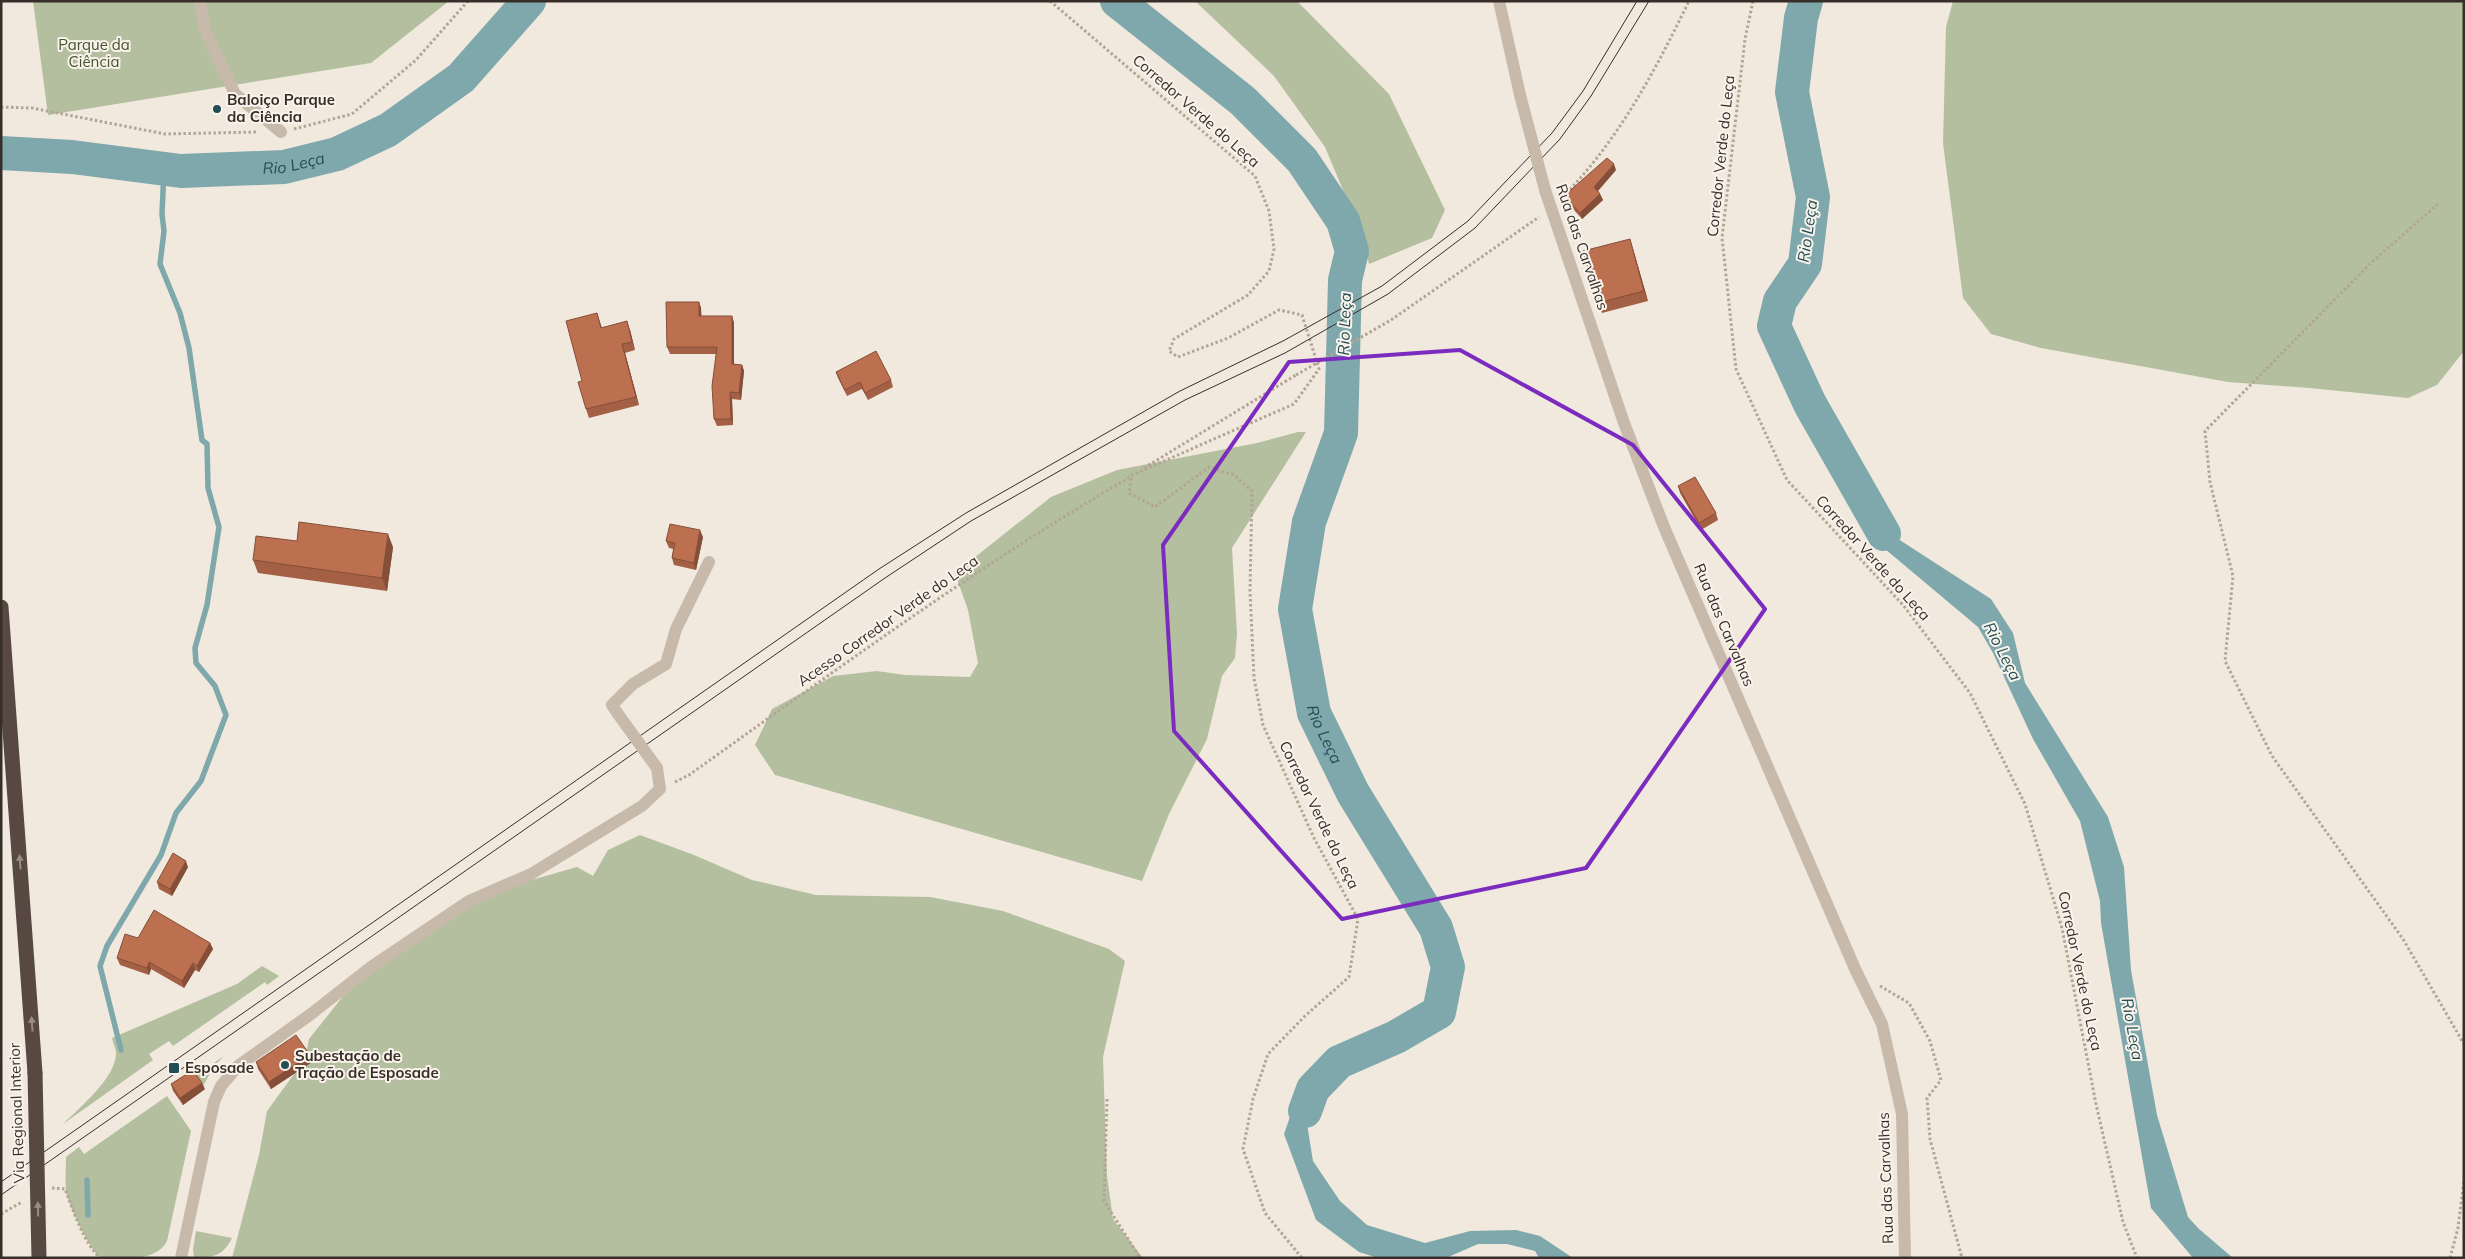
<svg xmlns="http://www.w3.org/2000/svg" width="2465" height="1259" font-family="Mulish,sans-serif">
	<rect width="100%" height="100%" fill="#f1e9de"/>
	<!-- green -->
	<path fill="#b3bf9f" d="M33,1h416l-78,62 -323,52z
		M1195,1h102l92,93 56,116 -13,28 -63,26 -8,-31 -36,-86 -51,-71z
		M1953,1h511v350l-27,34 -29,13 -98,-10 -82,-6 -187,-34 -50,-14 -28,-36 -20,-155 3,-116z
		M1298,432h8l-74,116 5,86 -2,24 -13,18 -15,63 -38,75 -27,67 -367,-106 -20,-30 17,-36 61,-33 44,-5 28,4 65,2 8,-14 -10,-53 -13,-37 96,-76 66,-27 140,-27z
		M640,835l54,20 58,25 64,15 114,2 73,14 106,38 16,12 -22,96 4,119 6,43 30,39h-911l27,-103 8,-44 38,-52 4,-20 43,-54 79,-64 73,-33 73,-21 16,9 15,-26z
		M262,966l17,10 -12,9 -2,-3 -92,64 -4,-5 -20,13 4,6 -90,64c16,-16 53,-46 53,-71 0,-4 -3,-10 -4,-15l125,-54z
		M224,1056l-9,9 -12,21 -8,-10z
		M167,1096l24,35 -24,110c-5,11 -19,16 -32,17 -9,0 -26,1 -35,-1 -9,-4 -32,-54 -34,-65 -1,-11 0,-24 0,-35l13,-10 5,7z
		M196,1231l36,7c-8,17 -19,20 -38,20l-1,-9z"/>
	<!-- water -->
	<path fill="#7fa8ac" d="M1870,494l25,43 96,62 22,34 12,50 83,134 16,50 7,103 26,145 31,102 11,12 34,29h-40l-42,-50 -50,-285 -1,-22 -20,-80 -47,-82 -40,-86 -15,-26 -112,-94 -19,-37z
		M1326,1067l5,8 -24,49 6,37 27,40 27,24 58,18 45,-12 46,-1 24,6 33,22h-34l-4,-7 -28,-7h-29l-32,14h-68l-19,-6 -43,-32 -32,-86 13,-37z"/>
	<g fill="none" stroke-linecap="round" stroke-linejoin="round">
		<!-- stream -->
		<path stroke="#7fa8ac" stroke-width="5.5" d="M121,1050l-21,-84 7,-20 54,-91 15,-42 25,-32 25,-66 -11,-29 -19,-23 -1,-15 12,-43 12,-78 -11,-39 -1,-44 -5,-4 -13,-92 -9,-35 -20,-49 4,-33 -2,-17 2,-45
			M87,1180l1,35"/>
		<!-- river -->
		<g stroke="#7fa8ac" stroke-width="34">
			<path id="s1" d="M1117,1l126,100 59,59 41,61 9,30 -7,29 -4,153 -32,89 -14,87 19,104 39,80 83,135 12,39 -9,45 -43,25 -57,25 -26,27 -8,22"/>
			<path d="M1806,1l-5,17 -9,74 21,105 -8,67 -25,37 -6,25 36,78 74,130"/>
			<path id="s2" d="M1,153l71,4 109,14 103,-4 53,-13 51,-24 73,-52 68,-77"/>
		</g>
		<!-- path -->
		<path stroke="#b4a495" stroke-width="3" stroke-dasharray="2.5 2.5" stroke-linecap="butt" d="M1050,1l205,175 14,35 5,38 -5,22 -21,24 -74,44 -5,12 9,6 50,-19 51,-28 23,5 17,54 -25,35 -162,71 -3,18 26,14 54,-40 25,8 18,16 -2,100 4,87 9,47 51,113 44,81 -9,58 -44,39 -37,38 -15,45 -10,50 22,64 37,45
			M1753,1l-8,38 -23,199 14,131 51,111 116,125 67,88 55,111 37,124 34,176 27,118 14,36
			M1,107l31,1 133,26 93,-2
			M294,129l58,-15 64,-54 52,-59
			M1563,197c56,-58 91,-124 126,-196
			M2438,204l-67,59 -166,168 5,51 23,94 -8,85 47,95 131,183 61,105
			M1391,320l148,-103
			M1144,468l152,-93
			M675,782l14,-7c146,-104 288,-209 443,-299
			M1880,986l29,17 21,38 11,39 -14,18 3,41 32,119
			M1107,1099l-3,102 36,57
			M52,1188l13,1c7,18 20,58 36,69
			M1,1214l21,-12
			M2450,1258l8,-30 6,-47"/>
		<!-- minor -->
		<path stroke="#c8baab" stroke-width="12" d="M200,1l4,27 31,66 46,38
			M1499,1l21,94
			M1545,190l79,233 40,104 192,444 26,53 20,90 3,144
			M618,714l-6,-9 21,-21 33,-20 10,-35 33,-67
			M181,1258l33,-156 7,-16 17,-20 73,-52 60,-47 98,-66 62,-27 111,-68 18,-17 -3,-21"/>
		<!-- highway -->
		<path stroke="#574941" stroke-width="15" d="M1,607l34,466"/>
		<!-- tram -->
		<path stroke="#372e2a" stroke-width="1" d="M1,1182l878,-613 87,-56 214,-122 103,-50 99,-55 86,-65 84,-88 31,-42 54,-90
			M1,1195l884,-617 86,-57 214,-121 100,-47 103,-59 87,-66 85,-89 31,-43 58,-95"/>
		<!-- path-bridge -->
		<path stroke="#b4a495" stroke-width="3" stroke-dasharray="2.5 2.5" stroke-linecap="butt" d="M1296,375l95,-55"/>
		<!-- minor-bridge -->
		<path stroke="#c8baab" stroke-width="12" d="M1520,95l25,95
			M618,714l39,54"/>
		<!-- highway-bridge -->
		<path stroke="#574941" stroke-width="15" d="M35,1073l4,185"/>
	</g>
	<!-- wall -->
	<path fill="#a36045" d="M1616,170l-18,21 2,3 3,6 -21,19 -15,-17 -3,-6z
		M1633,249l15,52 -46,12 -4,-10z
		M699,302l2,6v8h31l2,7v41l8,1 2,6 -3,29 -9,-1 1,26 -16,1 -3,-7 2,-65h-46l-3,-7z
		M597,313l5,15 28,2 5,20 -10,3 14,52 -50,13 -3,-9z
		M836,372l55,8 2,7 -25,13 -6,-11 -15,7 -9,-18z
		M1678,486l38,27 2,7 -17,10 -21,-37z
		M703,537l-7,33 -22,-5 -2,-7 1,-9 -4,-1 -3,-7z
		M297,541l96,6 -6,44 -129,-18 -5,-13z
		M188,867l-16,29 -13,-7 -2,-7z
		M138,938l72,5 3,6 -14,23 -4,-2 -11,18 -33,-19 -2,6 -29,-10 -3,-7z
		M310,1055l2,7 -41,27 -13,-20 -2,-7z
		M171,1084l34,5 -22,16 -10,-14z"/>
	<!-- shaded-wall -->
	<path fill="#844e38" d="M1614,164l2,6 -20,23 -2,-6z
		M1600,194l3,6 -21,19 -2,-6z
		M1630,239l3,10 15,52 -4,-10z
		M699,302l2,6 1,15 -3,-7z
		M732,316l2,7v47l-2,-6z
		M627,321l3,9 5,20 -3,-8z
		M622,344l3,9 14,52 -3,-8z
		M742,365l2,6 -3,29 -2,-7z
		M730,392l2,7 1,26 -2,-6z
		M700,530l3,7 -7,33 -2,-7z
		M388,534l5,13 -6,44 -5,-13z
		M186,861l2,6 -16,29 -2,-7z
		M210,943l3,6 -14,23 -2,-6z
		M149,962l2,7 -2,6 -2,-7z
		M193,963l2,7 -11,18 -2,-7z
		M310,1055l2,7 -41,27 -2,-7z
		M202,1083l3,6 -22,16 -3,-7z"/>
	<!-- building -->
	<path fill="#bd7050" stroke="#844e38" d="M1607,158l7,6 -20,23 6,7 -20,19 -16,-17z
		M1630,239l14,52 -46,12 -15,-52z
		M666,302h33v14h33v48l10,1 -3,28 -9,-1 1,27h-17l-2,-33 5,-39h-50z
		M597,313l4,15 26,-7 5,21 -10,2 14,53 -50,12 -8,-27 4,-1 -16,-60z
		M876,351l15,29 -26,13 -5,-11 -15,8 -9,-18z
		M1695,477l21,36 -17,10 -21,-37z
		M299,522l89,12 -6,44 -129,-18 3,-24 41,5z
		M670,524l30,6 -6,33 -22,-5 3,-15 -9,-2z
		M173,853l13,8 -16,28 -13,-7z
		M154,910l56,33 -13,23 -4,-3 -11,18 -33,-19 -2,6 -30,-10 8,-24 13,4z
		M296,1035l14,20 -41,27 -13,-20z
		M193,1070l9,13 -22,15 -9,-14z"/>
	<!-- one-way arrows -->
	<defs><path id="oneway-solid" d="M-6-.8H1V-3.2L6.5 0L1 3.2V.8H-6Z" transform="scale(1.25)"/></defs>
	<g fill="#988d85">
		<use href="#oneway-solid" transform="translate(20 862) rotate(-94)"/>
		<use href="#oneway-solid" transform="translate(32 1024) rotate(-94)"/>
		<use href="#oneway-solid" transform="translate(38 1209) rotate(-91)"/>
	</g>
	<!-- marked area -->
	<path fill="none" stroke="#7b2cbf" stroke-width="4" stroke-linejoin="round" d="M1460,350l173,95 132,164 -179,259 -244,51 -168,-188 -11,-186 126,-183z"/>
	<!-- markers -->
	<g fill="#224f55" stroke="#f9f3eb" stroke-width="2">
		<circle cx="217" cy="109" r="5"/>
		<circle cx="285" cy="1065" r="5"/>
		<rect x="168" y="1062" width="12" height="12" rx="2.5"/>
	</g>
	<g text-anchor="middle" stroke-width="4" stroke-linejoin="round" paint-order="stroke">
		<!-- park labels -->
		<g font-size="15" fill="#44532f" stroke="#f9f3eb">
			<text x="94" y="50">Parque da<tspan x="94" dy="17">Ciência</tspan></text>
		</g>
		<!-- poi labels -->
		<g font-size="15" font-weight="bold" fill="#372e2a" stroke="#f9f3eb" text-anchor="start">
			<text x="227" y="105">Baloiço Parque<tspan x="227" dy="17">da Ciência</tspan></text>
			<text x="295" y="1061">Subestação de<tspan x="295" dy="17">Tração de Esposade</tspan></text>
			<text x="185" y="1073">Esposade</text>
		</g>
		<!-- street labels -->
		<g font-size="15" fill="#372e2a" stroke="#f9f3eb">
			<text transform="translate(1196 111) rotate(41)" y="5">Corredor Verde do Leça</text>
			<text transform="translate(1721 156) rotate(-84)" y="5">Corredor Verde do Leça</text>
			<text transform="translate(1582 247) rotate(71)" y="5">Rua das Carvalhas</text>
			<text transform="translate(1873 558) rotate(48)" y="5">Corredor Verde do Leça</text>
			<text transform="translate(888 621) rotate(-35)" y="5">Acesso Corredor Verde do Leça</text>
			<text transform="translate(1724 625) rotate(67)" y="5">Rua das Carvalhas</text>
			<text transform="translate(1319 815) rotate(64)" y="5">Corredor Verde do Leça</text>
			<text transform="translate(2080 971) rotate(78)" y="5">Corredor Verde do Leça</text>
			<text transform="translate(17 1113) rotate(-92)" y="5">Via Regional Interior</text>
			<text transform="translate(1886 1178) rotate(-92)" y="5">Rua das Carvalhas</text>
		</g>
		<!-- water labels -->
		<g font-size="16" font-style="italic" fill="#224f55" stroke="#f9f3eb">
			<text dy="6" stroke="none"><textPath href="#s2" startOffset="294">Rio Leça</textPath></text>
			<text transform="translate(1807 231) rotate(-82)" y="6">Rio Leça</text>
			<text transform="translate(1344 324) rotate(-88)" y="6">Rio Leça</text>
			<text transform="translate(2003 651) rotate(63)" y="6">Rio Leça</text>
			<text dy="6" stroke="none"><textPath href="#s1" startOffset="844">Rio Leça</textPath></text>
			<text transform="translate(2133 1029) rotate(80)" y="6">Rio Leça</text>
		</g>
	</g>
	<!-- border -->
	<rect width="2465" height="1259" fill="none" stroke="#372e2a" stroke-width="5"/>
</svg>
